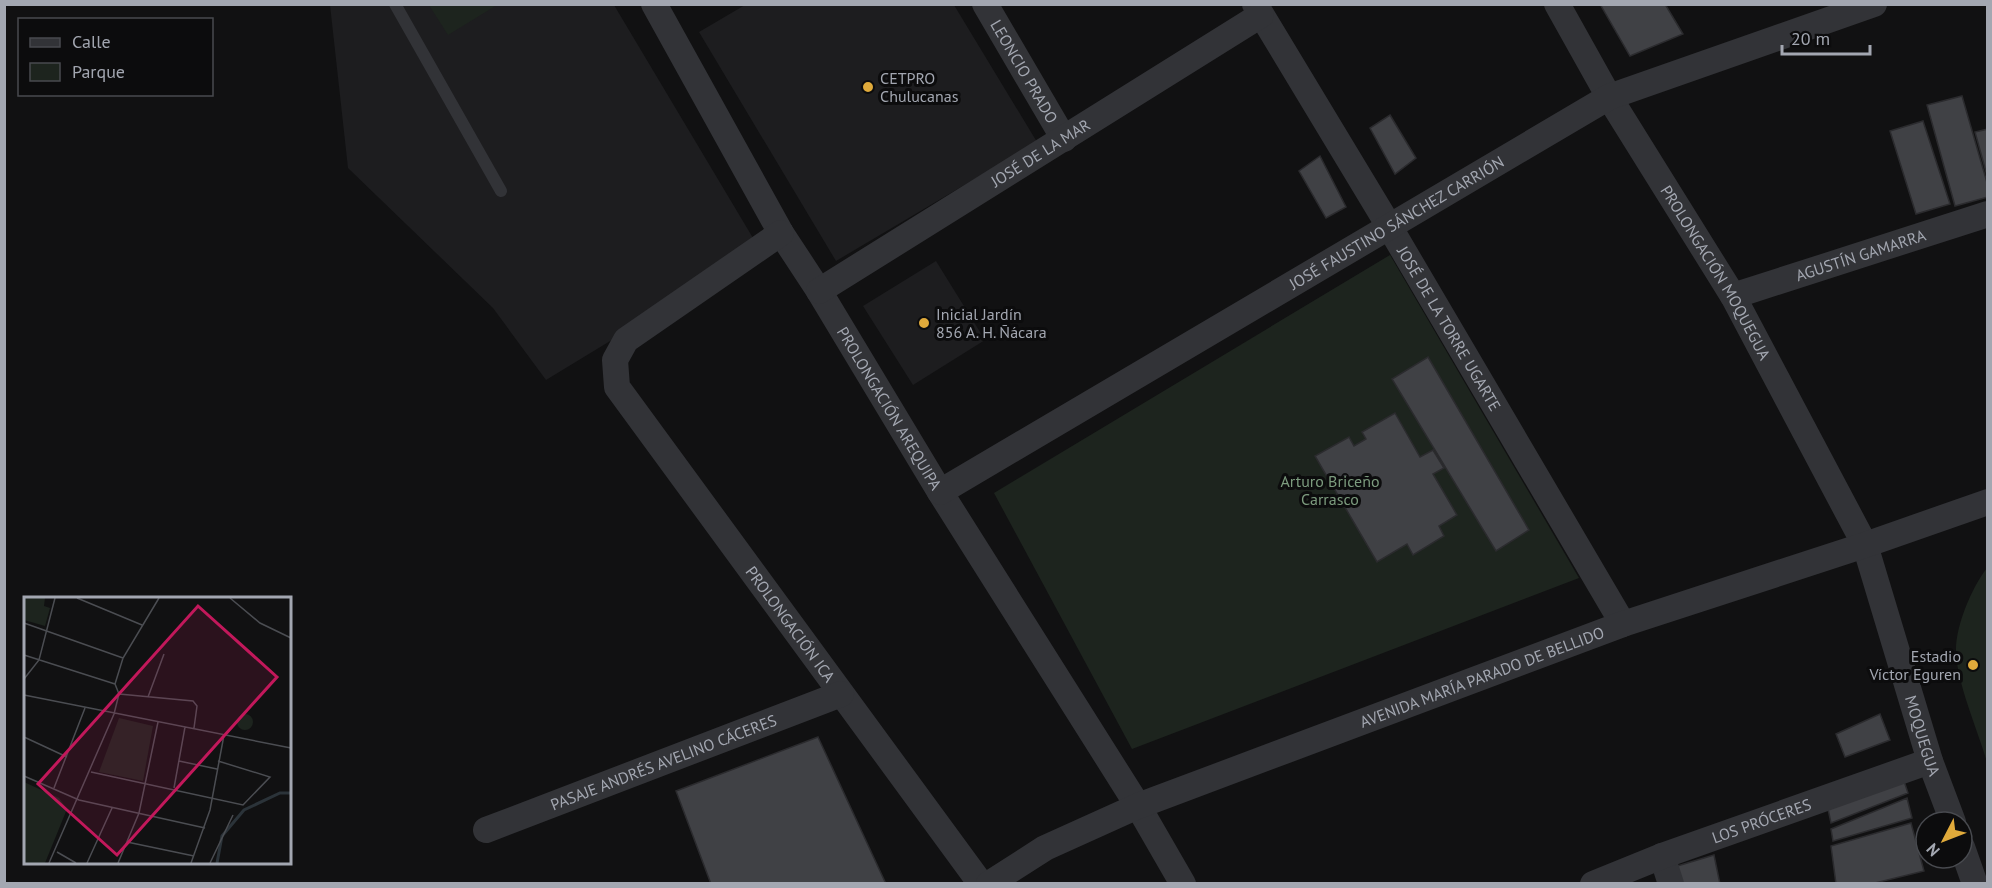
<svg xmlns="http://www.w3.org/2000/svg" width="1992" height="888" font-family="'PT Sans',sans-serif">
	<rect width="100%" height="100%" fill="#111112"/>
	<!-- built -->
	<path fill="#1d1d1f" d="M330,5h284l139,233 -3,18 -204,124 -53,-72 -145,-140z
		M745,5h209l83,137 -201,119 -137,-229z
		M936,261l49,79 -72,45 -50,-79z"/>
	<!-- green -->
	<path fill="#1d241e" d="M429,5h68l-49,30z
		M1390,255l189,323 -447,171 -138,-256z
		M1987,568v194c-9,-31 -31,-81 -31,-112 0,-25 16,-63 31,-82z"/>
	<!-- building -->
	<path fill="#404145" stroke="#2b2b2e" stroke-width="1.5" d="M1600,4h65l18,30 -53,22z
		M1962,96l26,90v11l-33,9 -28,-101z
		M1390,115l26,43 -21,16 -25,-46z
		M1923,121l27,83 -34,10 -26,-83z
		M1988,129v50l-13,-47z
		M1320,156l26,51 -20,11 -27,-47z
		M1428,357l101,173 -33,21 -104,-172z
		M1395,413l25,44 13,-7 11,18 -11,6 24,41 -18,11 5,10 -31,19 -6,-11 -30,18 -62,-106 34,-19 5,9 12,-7 -4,-7z
		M1880,714l10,26 -45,17 -9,-23z
		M818,737l68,147h-175l-35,-93z
		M1903,778l5,15 -77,30 -3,-14z
		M1907,798l5,20 -79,23 -2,-12z
		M1911,823l13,48 -53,13h-35l-5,-38z
		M1714,855l6,29h-40l-6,-17z"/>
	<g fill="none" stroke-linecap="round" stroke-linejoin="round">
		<!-- service -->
		<path stroke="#323337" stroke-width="12" d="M395,4l106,187"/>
		<!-- minor -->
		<g stroke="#323337" stroke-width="26">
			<path id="s1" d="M654,4l127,229 38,58 121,201 198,314 45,78"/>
			<path id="s2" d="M985,4l79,135"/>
			<path id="s3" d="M1255,4l134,222 234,398"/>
			<path id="s4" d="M1557,4l52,93 124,199 132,249 65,216 23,61"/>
			<path id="s5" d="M781,233l-155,107 -11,20 2,27 364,497"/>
			<path id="s6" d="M819,291l442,-276"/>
			<path id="s7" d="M1733,296l255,-82"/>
			<path id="s8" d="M940,492l669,-395 265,-93"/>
			<path id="s9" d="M486,830l355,-136"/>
			<path d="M1962,847l13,37"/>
			<path d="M1662,856l9,28"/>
			<path id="s10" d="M989,884l56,-36 93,-42 485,-182 242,-79 123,-43"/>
			<path id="s11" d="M1593,884l69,-28 268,-95"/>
		</g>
	</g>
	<!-- markers -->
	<g fill="#e0aa3b" stroke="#0c0c0d" stroke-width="2">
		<circle cx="868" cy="87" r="6"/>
		<circle cx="924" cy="323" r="6"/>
		<circle cx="1973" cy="665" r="6"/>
	</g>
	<g text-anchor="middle" stroke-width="6" stroke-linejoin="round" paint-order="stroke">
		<!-- street labels -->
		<g font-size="16" fill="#a3a7b1" stroke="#0c0c0d">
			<text dy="6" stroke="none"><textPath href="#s2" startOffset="78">LEONCIO PRADO</textPath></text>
			<text dy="6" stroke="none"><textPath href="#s6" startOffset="261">JOSÉ DE LA MAR</textPath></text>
			<text dy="6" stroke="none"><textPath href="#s8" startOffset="530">JOSÉ FAUSTINO SÁNCHEZ CARRIÓN</textPath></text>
			<text dy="6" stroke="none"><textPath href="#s7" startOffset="134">AGUSTÍN GAMARRA</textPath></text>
			<text dy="6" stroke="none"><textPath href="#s4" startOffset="312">PROLONGACIÓN MOQUEGUA</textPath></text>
			<text dy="6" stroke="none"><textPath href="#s3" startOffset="378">JOSÉ DE LA TORRE UGARTE</textPath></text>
			<text dy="6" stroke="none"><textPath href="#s1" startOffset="468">PROLONGACIÓN AREQUIPA</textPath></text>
			<text dy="6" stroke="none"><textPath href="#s5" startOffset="532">PROLONGACIÓN ICA</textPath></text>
			<text dy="6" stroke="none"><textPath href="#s10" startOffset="536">AVENIDA MARÍA PARADO DE BELLIDO</textPath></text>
			<text dy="6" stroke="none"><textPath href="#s4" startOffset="822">MOQUEGUA</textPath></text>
			<text dy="6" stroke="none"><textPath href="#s9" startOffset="190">PASAJE ANDRÉS AVELINO CÁCERES</textPath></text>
			<text dy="6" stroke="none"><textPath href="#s11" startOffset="180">LOS PRÓCERES</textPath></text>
		</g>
		<!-- poi labels -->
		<g font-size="16" fill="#a3a7b1" stroke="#0c0c0d" text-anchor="start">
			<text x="880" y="84">CETPRO<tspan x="880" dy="18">Chulucanas</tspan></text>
			<text x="936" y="320">Inicial Jardín<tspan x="936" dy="18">856 A. H. Ñácara</tspan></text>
			<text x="1961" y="662" text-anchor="end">Estadio<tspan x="1961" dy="18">Víctor Eguren</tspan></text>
		</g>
		<!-- park labels -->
		<g font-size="16" fill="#7c9b7e" stroke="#0c0c0d">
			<text x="1330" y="487">Arturo Briceño<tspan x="1330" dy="18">Carrasco</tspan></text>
		</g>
	</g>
	<!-- overview -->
	<g transform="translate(24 597)">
		<rect width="267" height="267" fill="#111112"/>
		<path d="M0,1h21l-1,8 6,2 -5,18 -21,-6zM213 125a8 8 0 1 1 16 0a8 8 0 1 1-16 0ZM95,121l34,8 -10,55 -44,-9zM0,185l35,16 8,11 -22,54h-21z" fill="#1d241e"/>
		<path fill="none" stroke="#2b3339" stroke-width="3" d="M193,266l5,-27 22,-26 36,-17h11"/>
		<path fill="none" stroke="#4b4d52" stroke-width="1.5" d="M53,1l65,27M206,1l30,25 31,15M0,26l99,35M0,58l91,29M0,82l15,-19 16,-62M91,87l8,-26 36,-60M95,97l74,7 4,5 -3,22M0,98l267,53M124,100l16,-43M0,140l43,20M155,164l38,8M67,175l152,33 27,-28 -52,-16M0,179l55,24 126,28M30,191l31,-80M150,191l11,-61M103,245l67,14M33,255l19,11M25,266l65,-149 5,-20 -4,-10M63,266l25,-55M94,266l21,-50 19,-91M167,266l19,-53 14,-75M186,266l23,-48"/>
		<path fill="#c2185b" fill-opacity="0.15" stroke="#c2185b" stroke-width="3" d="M174,9l79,71 -160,178 -79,-71z"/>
		<rect width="267" height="267" fill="none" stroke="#a3a7b1" stroke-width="3"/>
	</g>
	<!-- border -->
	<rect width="1992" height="888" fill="none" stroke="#a3a7b1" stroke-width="12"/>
	<!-- legend -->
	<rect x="18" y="18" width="195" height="78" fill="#0c0c0d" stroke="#484a4f" stroke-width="1.5"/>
	<rect x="30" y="38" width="30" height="9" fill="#323337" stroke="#484a4f" stroke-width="1.5"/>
	<text x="72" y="48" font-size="18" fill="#a3a7b1">Calle</text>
	<rect x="30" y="63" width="30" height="18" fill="#1d241e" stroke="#484a4f" stroke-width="1.5"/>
	<text x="72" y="78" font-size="18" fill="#a3a7b1">Parque</text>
	<!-- north arrow -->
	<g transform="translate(1944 840) rotate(228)"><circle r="28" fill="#0c0c0d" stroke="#484a4f" stroke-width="1.5"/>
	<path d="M0-4.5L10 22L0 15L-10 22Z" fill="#e0aa3b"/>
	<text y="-9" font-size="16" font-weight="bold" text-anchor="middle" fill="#a3a7b1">N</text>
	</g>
	<!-- scale -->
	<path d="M1782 45v9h88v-9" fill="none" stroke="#a3a7b1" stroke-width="3"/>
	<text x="1791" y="45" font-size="18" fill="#a3a7b1" stroke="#0c0c0d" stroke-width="4.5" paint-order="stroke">20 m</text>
</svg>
